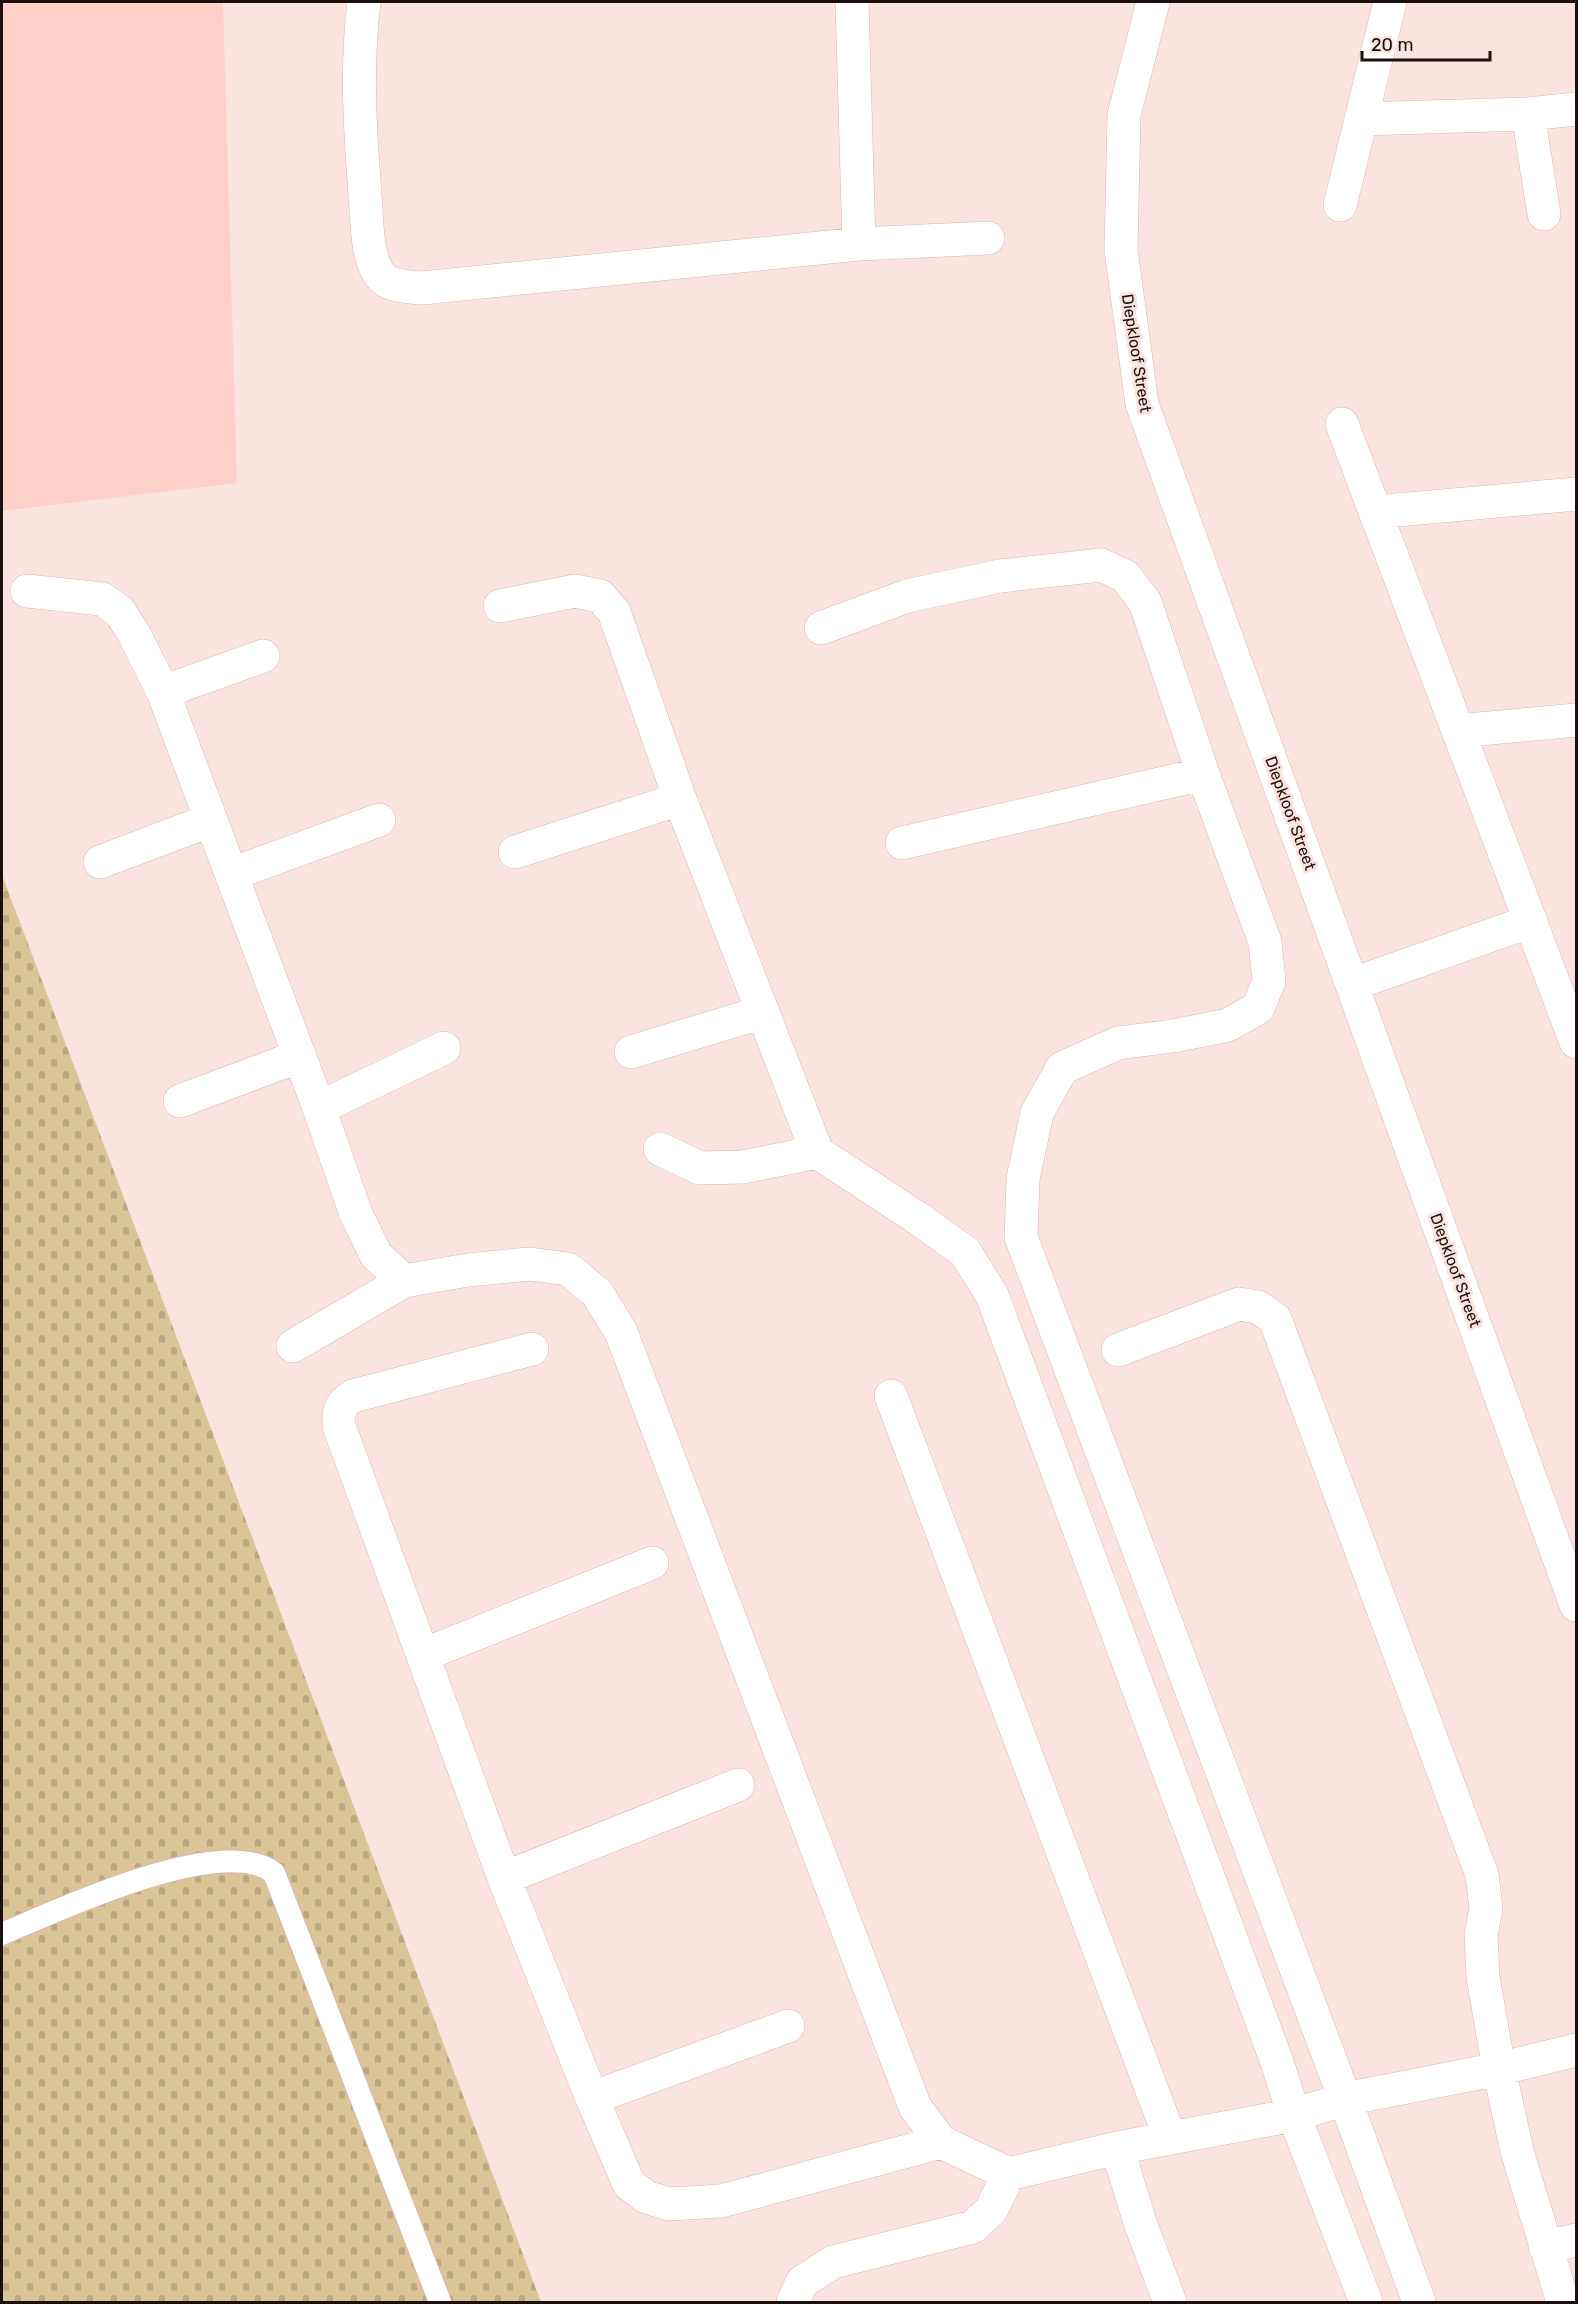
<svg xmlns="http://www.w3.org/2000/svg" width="1578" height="2304" font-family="Rubik,sans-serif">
	<defs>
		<pattern id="cemetery-stones" width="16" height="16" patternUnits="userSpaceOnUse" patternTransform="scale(1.5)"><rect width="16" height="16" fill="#dbc597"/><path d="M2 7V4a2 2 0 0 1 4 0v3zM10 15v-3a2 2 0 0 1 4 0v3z" fill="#bba881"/></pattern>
	</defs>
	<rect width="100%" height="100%" fill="#fbe4df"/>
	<!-- built -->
	<path fill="#fed1c8" d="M2,2h221l14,481 -235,28z"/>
	<!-- cemetery -->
	<path fill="url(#cemetery-stones)" d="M2,875l539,1427h-539z"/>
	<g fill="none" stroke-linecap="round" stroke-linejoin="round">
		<defs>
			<path id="service" d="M2,1934c54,-23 221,-102 272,-61l166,429"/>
			<path id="minor" d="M364,2c-8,64 -4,128 1,192 2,23 1,63 15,81 8,12 29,12 42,13l437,-44 129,-6
				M852,2l7,242
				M1153,2l-29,113 -3,135 21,154 434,1201
				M1528,114l16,100
				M1362,119l166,-5 48,-5
				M1340,205l50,-203
				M1342,424l234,618
				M1375,512l201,-18
				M27,591l75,8 18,13 14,22 29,58 156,416 37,106 20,41 28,26 64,-11 61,-6 39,5 29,24 24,39 294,775 26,35 68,32 108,-26 177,-33 51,-16 154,-30 77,-19
				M500,606l75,-15 25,5 14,16 66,187 137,353
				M821,628l86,-32 93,-20 101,-11 24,11 20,26 58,172 62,168 4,39 -11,27 -30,17 -55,11 -55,7 -56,25 -25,45 -14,66 -2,58 324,862 74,203
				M163,692l100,-36
				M1458,731l118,-11
				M902,843l301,-69
				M515,852l165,-53
				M100,862l111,-42
				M232,874l147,-54
				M1353,984l178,-63
				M631,1052l132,-40
				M180,1101l120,-45
				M319,1108l125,-60
				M660,1149l40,19 43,-1 74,-15 102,67 46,33 27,43 285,767 17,53 72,187
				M293,1346l111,-65
				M532,1349l-179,47c-13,8 -15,15 -14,30l165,452 88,220 37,86 17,13 23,7 52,-3 220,-59
				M1118,1350l121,-46 19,3 17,12 207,556 4,33 -5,27 2,42 16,92 18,82 46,151
				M891,1396l279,742
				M423,1655l229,-92
				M504,1878l234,-93
				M592,2098l196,-72
				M1117,2148l24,77 29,77
				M1545,2247l31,-7
				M793,2302l9,-20 31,-20 140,-35 18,-17 18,-36"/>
		</defs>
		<!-- service casing -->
		<use href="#service" stroke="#d9b5ae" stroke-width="24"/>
		<!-- minor casing -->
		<use href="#minor" stroke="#d9b5ae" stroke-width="34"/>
		<!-- service -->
		<use href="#service" stroke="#fff" stroke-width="22"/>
		<!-- minor -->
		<use href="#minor" stroke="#fff" stroke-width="33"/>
	</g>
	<g text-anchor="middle" stroke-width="6" stroke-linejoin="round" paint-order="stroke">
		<!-- street labels -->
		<g font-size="16" fill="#1c100e" stroke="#fbe4df">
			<text transform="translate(1137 353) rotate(81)" y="6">Diepkloof Street</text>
			<text transform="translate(1291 813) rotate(70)" y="6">Diepkloof Street</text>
			<text transform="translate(1456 1270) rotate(70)" y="6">Diepkloof Street</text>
		</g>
	</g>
	<!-- border -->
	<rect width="1578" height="2304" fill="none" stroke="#1c100e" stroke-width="6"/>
	<!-- scale -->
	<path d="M1362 51v9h128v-9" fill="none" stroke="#1c100e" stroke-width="3"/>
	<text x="1371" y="51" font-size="18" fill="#1c100e" stroke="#fbe4df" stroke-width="4.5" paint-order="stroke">20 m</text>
</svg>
